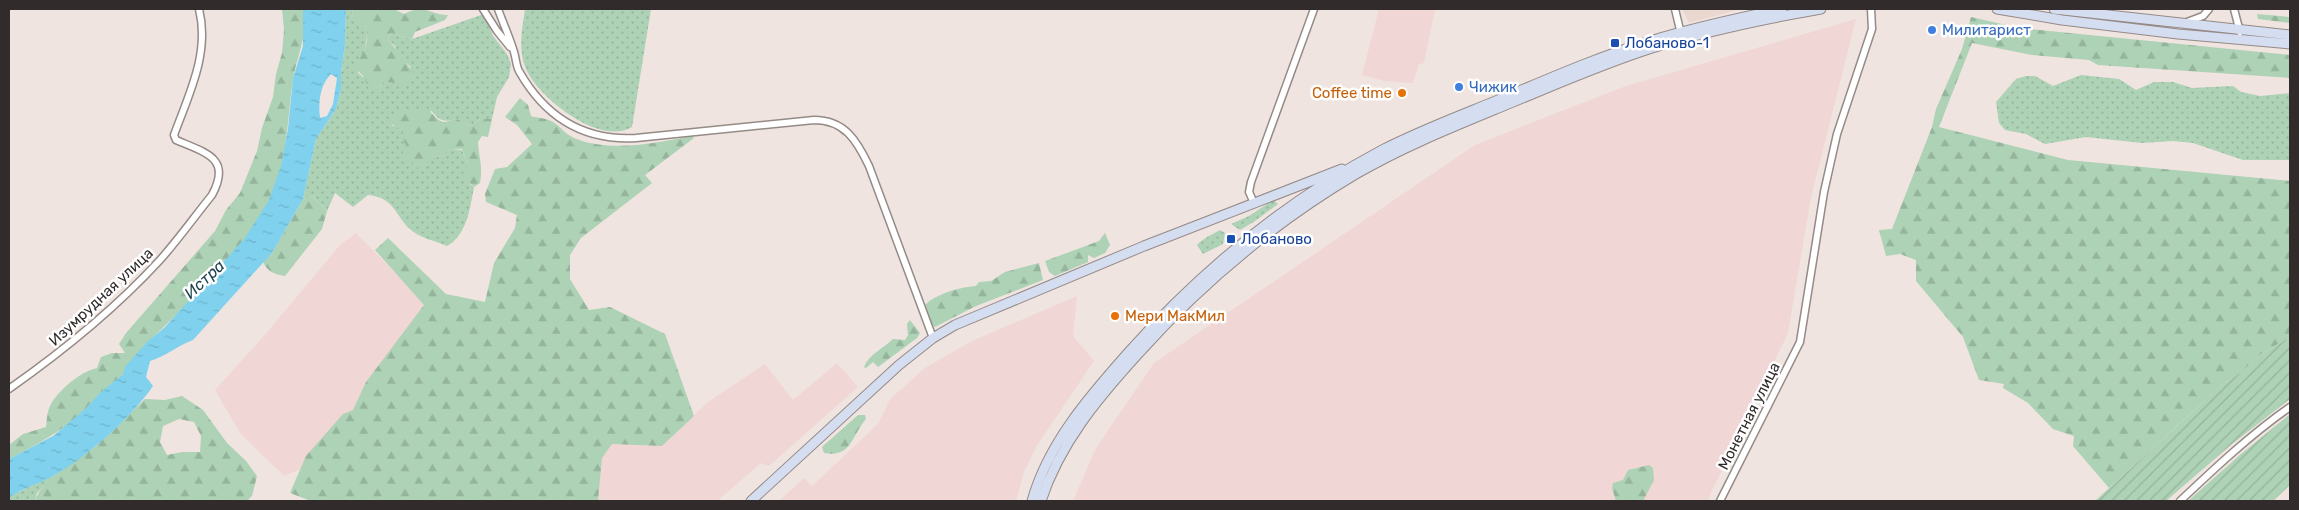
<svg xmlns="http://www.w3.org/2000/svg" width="2299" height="510" font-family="Rubik,sans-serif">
	<defs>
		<pattern id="grass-dots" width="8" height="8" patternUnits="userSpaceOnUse" patternTransform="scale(1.25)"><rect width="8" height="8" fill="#add2b5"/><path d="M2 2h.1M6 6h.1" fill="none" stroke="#95b49c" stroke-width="1.8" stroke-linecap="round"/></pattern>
		<pattern id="forest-firs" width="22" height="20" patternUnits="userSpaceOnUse" patternTransform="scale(1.25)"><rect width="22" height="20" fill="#add2b5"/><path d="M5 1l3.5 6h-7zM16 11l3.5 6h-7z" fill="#95b49c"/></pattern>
		<pattern id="garden-furrows" width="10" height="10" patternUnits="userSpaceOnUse" patternTransform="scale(1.25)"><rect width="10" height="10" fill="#add2b5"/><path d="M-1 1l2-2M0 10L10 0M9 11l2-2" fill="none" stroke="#95b49c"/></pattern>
		<pattern id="water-ripples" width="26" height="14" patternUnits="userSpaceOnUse" patternTransform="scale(1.25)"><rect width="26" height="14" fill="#7fd1ed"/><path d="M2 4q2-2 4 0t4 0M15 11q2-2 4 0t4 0" fill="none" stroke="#6eb4cb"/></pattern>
	</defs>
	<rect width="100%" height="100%" fill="#f0e4e0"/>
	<!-- built -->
	<path fill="#ead7d0" d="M1682,9h60l-53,14z"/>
	<!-- industrial -->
	<path fill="#f0d6d4" d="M1379,9h56l-11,54 -5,1 -6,19 -28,-2 -23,-6z
		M1856,19l-45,178 -23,136 -81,168h-634l23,-53 58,-85 321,-218 151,-59z
		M356,233l58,59 54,71 -84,70 -100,43 -44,-43 -25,-43 49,-54 76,-91z
		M1077,296l-4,40 21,25 -58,86 -12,25 -8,29h-237l25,-23 8,8 66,-62 12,-25 35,-31 47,-27z
		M837,363l21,24 -89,79 -8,-3 -44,38h-119l4,-43 10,-14 50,2 46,-44 57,-38 28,36z"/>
	<!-- grass -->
	<path fill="url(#grass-dots)" d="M346,9h6l1,8c3,2 8,5 11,7 8,9 -3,38 -6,49l20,16 5,-7 14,1 14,-16 -13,-11 -3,-10 -7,-6 2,-7 22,6 72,-25 9,22 14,18 4,10 -2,13 -12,20 -5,22h-12l-9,7 -14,-7c-11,3 -18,3 -25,-8l-41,14 12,4c5,16 2,30 19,37l8,-9 12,-1 9,-7 11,1 6,15 2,19 4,3c-4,21 -7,48 -27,59 -11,-5 -27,-8 -36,-16 -17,-15 -15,-32 -43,-35l-15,12 -18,-14 -8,18 -15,-15 -9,3 13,-60 20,-30 5,-19v-18l4,-27z
		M525,9h126l-19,118c-31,19 -89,-26 -104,-54 -11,-20 -6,-43 -3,-64z
		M2081,75l38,4 17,11 18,-8h19l19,6 41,-2 8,6 19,4 30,-3v67h-47l-50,-17 -20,-2 -31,2 -56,-6 -41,7 -19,-10 -21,-4 -6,-7 -3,-21 20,-23 10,-3h9l18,10z
		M1273,200l5,4 -23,17 -15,9 -9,-6 18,-8z
		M1220,230l5,3 -2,11 -20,10 -6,-9c5,-6 16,-11 23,-15z
		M55,475l-18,18 -2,8h-26v-3l5,-4z"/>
	<!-- forest -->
	<path fill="url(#forest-firs)" fill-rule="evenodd" d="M282,9h21c6,24 -6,46 -10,70 -6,41 -5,84 -24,122 -28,54 -77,99 -120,140 -10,9 -16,23 -26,33 -6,6 -14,11 -20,17 -7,5 -12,13 -18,19 -22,21 -50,35 -76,49v-14l14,-11 23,-7c1,-7 1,-17 5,-23 10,-16 29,-32 46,-36l4,-11 11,-4h13l-6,-9 7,-11 89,-102 11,-21 14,-17 17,-42 5,-23 11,-31 3,-23 6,-21 2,-23z
		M352,9h42l10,5c21,-11 24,0 44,1l-3,5 -30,12 -3,7 -22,-6 -2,7c5,4 23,29 26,34l-10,13 -7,-4 -14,-1 -5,7 -8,2 -6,-14 -11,-11c11,-11 18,-25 12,-41l-8,-1 -4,-7z
		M2257,14l33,3v6l-32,-4z
		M1971,17l48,11 271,27v23l-192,-13 -9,-5 -57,-5 -60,-12 -33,84 129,33 222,21v156l-29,17 -21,19 -17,11 -114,104 -36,-42 1,-10 -21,-7 -25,-26 -25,-15 1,-4 -25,-4 -16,-43 -47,-56v-21l-16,-6 -14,2 -7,-26 13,-1 40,-102 4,-18 26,-60z
		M520,98l8,7 3,11c6,2 16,2 22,6 8,5 12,12 21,16 36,15 82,5 118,-2l2,2 -49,37 7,8 -71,55 -11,17v24l19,31 21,-3 55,27 29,82 -32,30 -50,-2 -10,14 -4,43h-287l-21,-8 16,-37 37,-42 10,-4 13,-28 58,-77 -49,-55 13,-12 58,56 39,8 9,-39 21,-35 2,-13 -31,-13 -1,-8 10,-25 12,-2 25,-23 -15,-19 -12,-8z
		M426,109c7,3 10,12 18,13 4,0 8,-3 13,-3l14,7 9,-7h12l-4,18 -6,-1 -4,6c1,18 5,22 2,41l-6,4 -12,-12 6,-10 -6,-16h-11l-9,7 -11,1 -9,9 -5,2 -2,-5 -12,-2 -1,-6 4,-10 -3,-5v-11l-6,-1 -9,-8 15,-10z
		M312,196l15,15 -5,18 -37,47c-11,-2 -17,-4 -22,-14l9,-9 31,-54z
		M1105,233l5,12 -5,8 -11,5 -6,-3v7l-33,14 -6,-4 -4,-11 54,-20z
		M1039,263l4,17 -67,26 -41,21c-8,-5 -10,-13 -10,-22 11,-11 35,-18 51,-19l3,-4 12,-1 14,-9z
		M910,320l10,13 -3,5 -39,29 -5,-5 -7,6 -2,-1c5,-13 19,-18 29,-28l12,1 3,-5 -1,-11z
		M182,396l21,14 24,33 19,18 11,15 -5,20 -5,5h-212c9,-26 42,-39 62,-56 17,-14 32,-31 48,-46l20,1zM179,419l15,3 7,14 -1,16h-18l-15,3 -7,-13 3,-16z
		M858,415h7l1,4c-15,17 -14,39 -42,34l-2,-6z
		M1649,465l4,3 1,12 -11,21h-27l-4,-13 1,-5 10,-3 5,-10z"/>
	<!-- garden -->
	<path fill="url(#garden-furrows)" d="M2290,337v62l-58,45 -66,57h-71l128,-117 17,-11 21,-19z
		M2290,414v71l-17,16h-85l53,-47z"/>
	<!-- water -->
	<path fill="url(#water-ripples)" fill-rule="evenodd" d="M303,9h43l-1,36 -4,27v18l-5,19 -20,30 -13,60 -31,54 -79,87c-16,6 -27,16 -43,21l-4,16 7,9c-21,31 -67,72 -100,90 -14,8 -31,12 -44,22v-39l44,-23 31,-26 17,-18 22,-18 2,-7 22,-25 18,-15 80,-89 24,-38 12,-34 7,-37 5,-51 10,-32zM331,74l6,4 -4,26 -6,12 -7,2c-2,-16 0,-33 11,-44z"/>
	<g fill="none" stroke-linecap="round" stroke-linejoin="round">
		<defs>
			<path id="street" d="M483,9l14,22 13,16
				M498,9c5,14 12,29 16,43 2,6 2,14 5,19 26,46 65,70 117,67l178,-18c31,0 43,21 55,46l64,172
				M1675,9l6,25
				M2234,9l6,23
				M2187,22l16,-6 6,-7
				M1254,203l-5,-11 2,-10 63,-173
				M9,389c54,-38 106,-80 151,-129 18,-20 35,-44 52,-65 20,-37 -6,-42 -36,-55l-2,-5c15,-41 36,-82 25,-126
				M1720,501l80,-159 24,-150 13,-58 35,-105 -1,-20
				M2180,501c35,-33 70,-66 110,-94"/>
			<path id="secondary" d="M1997,9l65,11 116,14 112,10
				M2054,9l236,26
				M751,501l148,-136 34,-27 22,-13 189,-79 198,-77
				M1032,501c16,-57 56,-103 95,-147 72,-81 159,-153 255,-204 37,-19 77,-34 116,-50 50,-21 100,-43 152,-59 43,-13 88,-23 132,-32
				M1041,501c19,-58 57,-103 97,-147 63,-70 137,-132 218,-180 50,-29 104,-50 157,-72 46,-19 92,-39 139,-54 55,-17 112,-29 169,-39"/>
		</defs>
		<!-- street casing -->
		<use href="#street" stroke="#948a86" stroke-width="9"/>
		<!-- secondary casing -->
		<use href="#secondary" stroke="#948a86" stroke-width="11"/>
		<!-- street -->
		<use href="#street" stroke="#fff" stroke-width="6"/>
		<!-- secondary -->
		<use href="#secondary" stroke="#d5ddf1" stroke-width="9"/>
	</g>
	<!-- markers -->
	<g fill="#3f7fe0" stroke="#fff" stroke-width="2">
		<circle cx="1932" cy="30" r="5"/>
		<circle cx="1459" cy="87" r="5"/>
	</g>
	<g fill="#1a4fb4" stroke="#fff" stroke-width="2">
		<rect x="1610" y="38" width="10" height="10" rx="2.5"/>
		<rect x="1226" y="234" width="10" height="10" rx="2.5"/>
	</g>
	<g fill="#e8710a" stroke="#fff" stroke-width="2">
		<circle cx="1402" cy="93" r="5"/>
		<circle cx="1115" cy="316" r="5"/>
	</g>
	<g text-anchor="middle" stroke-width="5" stroke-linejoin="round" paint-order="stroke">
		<!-- shop labels -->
		<g font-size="15" fill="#366cbe" stroke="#fff" text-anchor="start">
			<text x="1942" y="35">Милитарист</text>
			<text x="1469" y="92">Чижик</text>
		</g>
		<!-- transit labels -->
		<g font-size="15" fill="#164399" stroke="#fff" text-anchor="start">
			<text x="1625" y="48">Лобаново-1</text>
			<text x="1241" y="244">Лобаново</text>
		</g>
		<!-- food labels -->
		<g font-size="15" fill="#c56008" stroke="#fff" text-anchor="end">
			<text x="1392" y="98">Coffee time</text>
			<text x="1125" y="321" text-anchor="start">Мери МакМил</text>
		</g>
		<!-- street labels -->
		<g font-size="15" fill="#312c2b" stroke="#fff">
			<text transform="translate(101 297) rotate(-43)" y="5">Изумрудная улица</text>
			<text transform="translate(1749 416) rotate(-63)" y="5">Монетная улица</text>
		</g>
		<!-- water labels -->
		<g font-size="16" font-style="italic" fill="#1c424e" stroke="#fff">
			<text transform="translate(204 279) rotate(-43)" y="6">Истра</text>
		</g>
	</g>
	<!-- border -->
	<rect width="2299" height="510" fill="none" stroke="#312c2b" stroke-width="20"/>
</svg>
